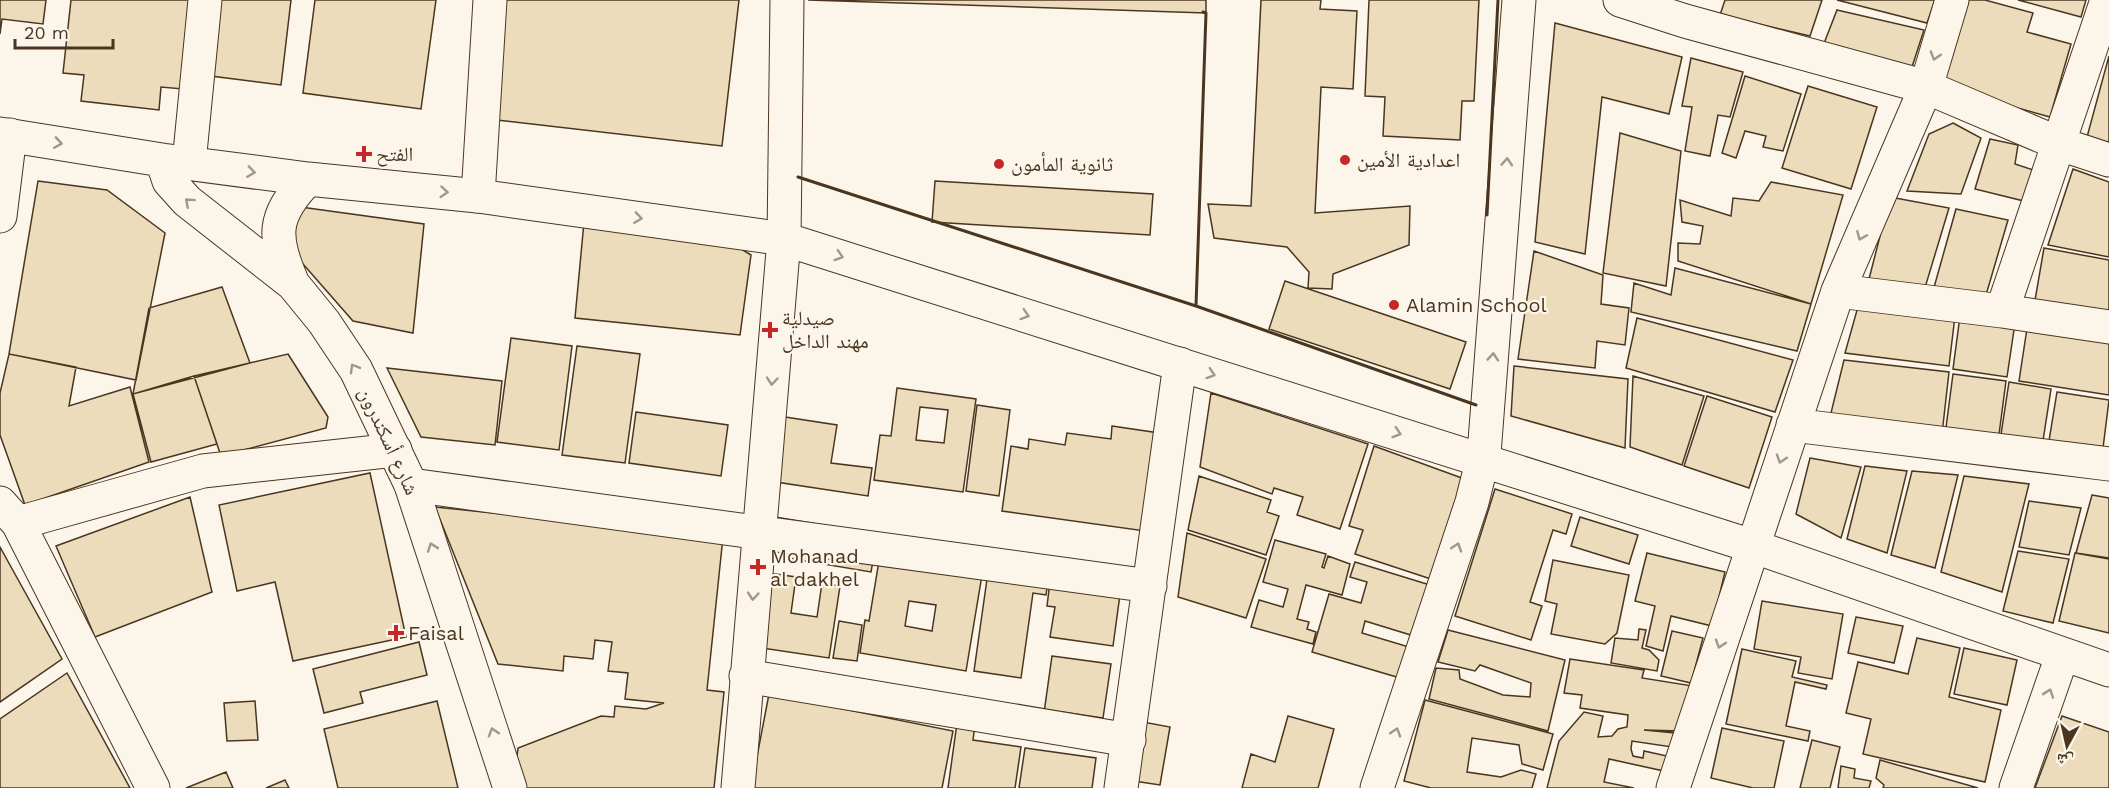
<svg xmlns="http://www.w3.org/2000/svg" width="2109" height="788" font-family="'Work Sans','Noto Naskh Arabic',sans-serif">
	<rect width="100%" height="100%" fill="#fbf6e9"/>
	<!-- building -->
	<path fill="#ecdcbc" stroke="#4a3520" stroke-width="1.5" fill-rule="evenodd" d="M0,0h46l-3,24 -41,-5 -2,15z
		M71,0h121l-9,89 -22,-2 -2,23 -78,-9 3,-26 -21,-2z
		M212,0h79l-10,85 -78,-10z
		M315,0h121l-15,109 -118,-16z
		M500,0h239l-17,146 -234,-27z
		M808,0h398v13z
		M1261,0h60l-1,9 37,2 -4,78 -32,-2 -6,126 95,-7 -1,39 -76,29 -1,15 -24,-1 1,-16 -22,-25 -73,-9 -6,-34 43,2z
		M1369,0h110l-5,101h-12l-2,39 -77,-4 2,-39 -20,-1z
		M1725,0h97l-12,36 -90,-21z
		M1837,0h98l-8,23z
		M1960,0h25l48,13 -6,19 44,12 -21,73 -114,-32z
		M2018,0h68l-5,17z
		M1837,10l87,20 -14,43 -87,-27z
		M1555,23l127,34 -13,57 -67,-17 -17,157 -50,-12z
		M2109,56v88l-22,-7z
		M1691,58l52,14 -13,45 -12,-2 -8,41 -25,-5 7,-44 -10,-1z
		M1745,76l56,18 -18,57 -20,-4 3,-11 -21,-5 -9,27 -14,-5z
		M1808,86l69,21 -26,82 -69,-21z
		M1953,123l28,15 -20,56 -54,-3 22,-57z
		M1620,133l61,18 -15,135 -63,-13z
		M1990,139l28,6 -3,19 24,8 -11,30 -53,-13z
		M2073,169l36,13v75l-61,-12z
		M38,181l69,9 58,43 -29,147 -127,-26z
		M935,181l218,13 -3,41 -218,-13z
		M1771,182l72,13 -32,109 -133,-43v-18l22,1 3,-18 -21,-4 -2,-22 51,16 2,-18 26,3z
		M1890,197l59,11 -25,83 -56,-8z
		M293,206l131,18 -11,109 -60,-12 -64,-73z
		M1956,209l52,11 -22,75 -53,-4z
		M584,222l149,22 18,11 -11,80 -165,-17z
		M2044,248l65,12v53l-75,-7z
		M1534,251l69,24 -2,29 28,4 -4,37 -28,-4 -2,27 -77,-9z
		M1675,268l136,36 -14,47 -166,-39 3,-29 37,12z
		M1285,281l181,61 -16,47 -181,-60z
		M222,287l28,76 -117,31 16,-86z
		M1859,303l96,13 -6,50 -104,-13z
		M1960,316l55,7 -8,54 -54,-8z
		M1637,318l156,42 -18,52 -149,-44z
		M2028,322l81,12v61l-90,-14z
		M511,338l61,8 -13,104 -62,-8z
		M577,346l63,8 -15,109 -63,-8z
		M9,354l67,13 -7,39 61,-19 19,75 -124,43 -25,-70v-42z
		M288,354l40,63 -2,11 -105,28 -27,-80z
		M1844,360l105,12 -7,62 -113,-13z
		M1514,366l114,13 -3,69 -114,-32z
		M387,368l115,13 -7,64 -74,-8z
		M1953,374l53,7 -8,61 -53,-7z
		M194,376l23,68 -66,18 -18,-68z
		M1633,376l71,20 -22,69 -52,-18z
		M2009,382l42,7 -9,58 -42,-6z
		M897,388l79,11 -13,93 -89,-12 6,-45 11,1zM920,407l28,3 -4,33 -28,-3z
		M2057,392l52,8 -7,56 -54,-9z
		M1211,393l157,51 -28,85 -43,-14 6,-18 -29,-9 -2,6 -72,-27z
		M1707,396l65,21 -23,71 -65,-22z
		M977,405l33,5 -11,86 -33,-5z
		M636,412l92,13 -7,51 -92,-13z
		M785,417l52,8 -6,38 41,5 -4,28 -92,-14z
		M1112,426l47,7 -14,98 -143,-20 9,-65 17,3 1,-10 36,6 2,-12 44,6z
		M1374,446l96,35 -33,100 -82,-27 8,-24 -14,-4z
		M1810,458l51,9 -20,71 -45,-24z
		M1865,466l42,5 -20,82 -40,-14z
		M1912,471l46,4 -23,93 -44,-13z
		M370,473l36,164 -113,24 -18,-79 -38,9 -18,-86z
		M1199,476l72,24 -4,12 12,4 -13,39 -78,-25z
		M1964,476l65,8 -27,108 -61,-20z
		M1495,489l77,25 -6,20 -13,-4 -23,72 12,4 -11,34 -76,-24z
		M2092,495l17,3v60l-33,-5z
		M190,497l22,95 -117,45 -39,-91z
		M2029,501l52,7 -12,47 -50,-8z
		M435,507l288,30 -16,153 17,2 -10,96h-201l5,-40 83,-32 13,1 1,-11 31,3 18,-6 -39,-4 3,-26 -20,-2 4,-29 -17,-2 -2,19 -29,-3 -1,15 -65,-7z
		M775,517l103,17 -7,38 -102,-17z
		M1580,517l58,18 -9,29 -58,-18z
		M1187,533l79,26 -20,59 -68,-21z
		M883,537l100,32 -17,102 -106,-18 5,-33 4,1zM909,601l27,4 -4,26 -27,-5z
		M1275,540l51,14 -4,13 2,1 4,-12 22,8 -8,31 -36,-10 -9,34 12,3 -2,7 9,3 -3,12 -62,-17 8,-27 24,7 5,-18 -25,-7z
		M0,547l62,112 -62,43z
		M2018,551l51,8 -16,64 -50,-12z
		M1647,553l78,19 -13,54 -41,-10 -8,35 -17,-5 9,-40 -20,-5z
		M2075,553l34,6v74l-50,-12z
		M1553,560l76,15 -12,58 -12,11 -54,-10 6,-30 -12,-3z
		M1355,562l75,23 -16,51 -49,-15 -3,12 47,14 -9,31 -88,-26 17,-58 32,9 6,-21 -17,-5z
		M989,565l60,9 -3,21 -13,-2 -12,85 -47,-7z
		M768,573l28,4 -5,36 26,4 5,-34 18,3 -11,72 -73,-11z
		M1051,574l70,13 -8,59 -63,-9 5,-30 -8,-1z
		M1762,601l81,13 -11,65 -34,-6 3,-16 -47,-8z
		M1856,617l47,9 -9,37 -46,-10z
		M839,621l23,4 -5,36 -24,-3z
		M1639,629l7,1 -4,18 7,2 10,10 -2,11 -46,-8 4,-25 23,2z
		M1448,630l117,30 -17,71 -119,-32 7,-31 23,2 1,9 43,16 27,2 1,-14 -51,-18 -5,6 -37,-9z
		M1672,631l31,7 -12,45 -30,-7z
		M1917,638l43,10 -11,49 52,13 -16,72 -122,-28 8,-35 -25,-6 12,-51 50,12z
		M419,642l8,33 -67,17 3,11 -39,10 -11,-44z
		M1964,648l53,12 -10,45 -53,-11z
		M1742,649l54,12 -4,16 35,8 -1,4 -31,-7 -9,44 24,5 -2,10 -82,-17z
		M1052,656l59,8 -8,54 -40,-6 -1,4 -18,-3z
		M1570,659l74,11 -2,8 51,8 -11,45 -38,-1 31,3 -3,14 -40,-6 -1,8 2,7 10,2 1,-7 23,5 -3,15 -55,-12 -5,23 30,6h-87l12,-47 25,-29 19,4 -5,21 14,-1 6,-7 9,-2 1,-12 -48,-7 2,-13 -18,-2z
		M67,673l63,115h-130v-69z
		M769,694l184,37 -11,57h-191z
		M1425,700l128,34 -10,36 -21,-6 -3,-19 -47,-7 -5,34 34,5 20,-7 15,4 -4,14h-101l-27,-7z
		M255,701l3,39 -31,1 -3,-38z
		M437,701l21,87h-120l-14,-59z
		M1288,716l46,13 -16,59h-76l9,-34 24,8z
		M2062,716l47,16v56h-74z
		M1116,717l54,10 -10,58 -26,-4z
		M957,723l18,2 -2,15 48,7 -6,41h-67z
		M1722,728l62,13 -10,47h-21l-42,-10z
		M1812,740l28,7 -10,41h-30z
		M1025,748l71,10 -4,30h-73z
		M1880,760l98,28h-95l1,-3 -8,-7z
		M1841,766l14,3 -1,9 17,3 -2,7h-31z
		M226,772l7,16h-47z
		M285,780l4,8h-23z"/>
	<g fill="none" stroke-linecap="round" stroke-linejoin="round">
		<defs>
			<path id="minor" d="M1620,0l65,21 241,66 134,57 49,16
				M189,163l16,-163
				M478,196l12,-196
				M0,216l10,-81
				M1838,291l164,20 107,16
				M2002,311l105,-311
				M1793,425l316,39
				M411,485l739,101
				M0,503l18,20 135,265
				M18,523l185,-52 192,-21
				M746,676l383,64
				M738,788l46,-549 3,-239
				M1121,788l59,-424
				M1377,788l95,-286 12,-48 35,-454
				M1673,788l165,-497 88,-204 26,-87
				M2016,788l46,-132"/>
			<path id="major" d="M0,134l162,26 146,19 170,17 306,43 968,307 357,124
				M162,160l7,21 18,20 106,83 31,38 32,48 55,115 99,303
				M293,284c-20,-47 -22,-67 15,-105"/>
		</defs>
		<!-- minor casing -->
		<use href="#minor" stroke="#4a3520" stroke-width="35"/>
		<!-- major casing -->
		<use href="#major" stroke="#4a3520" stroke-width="35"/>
		<!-- minor -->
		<use href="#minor" stroke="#fbf6e9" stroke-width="33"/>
		<!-- major -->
		<use href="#major" stroke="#fbf6e9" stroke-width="33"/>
		<!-- wall -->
		<path stroke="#4a3520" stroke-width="3" d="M798,177l398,129 10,-293 -3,-1
			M1487,215l11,-215
			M1196,306l280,99"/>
	</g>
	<!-- one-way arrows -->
	<defs><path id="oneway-chevron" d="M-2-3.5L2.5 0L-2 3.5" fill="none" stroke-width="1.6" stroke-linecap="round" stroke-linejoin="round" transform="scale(1.5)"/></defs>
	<g stroke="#a29684">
		<use href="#oneway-chevron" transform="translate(1935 56) rotate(107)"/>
		<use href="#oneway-chevron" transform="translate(58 143) rotate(9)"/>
		<use href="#oneway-chevron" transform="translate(1507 162) rotate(-86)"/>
		<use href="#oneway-chevron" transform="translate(251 172) rotate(8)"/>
		<use href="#oneway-chevron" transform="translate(444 192) rotate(5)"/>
		<use href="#oneway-chevron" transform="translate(189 202) rotate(-138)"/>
		<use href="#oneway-chevron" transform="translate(638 218) rotate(8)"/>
		<use href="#oneway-chevron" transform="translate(1861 236) rotate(113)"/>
		<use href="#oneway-chevron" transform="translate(839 256) rotate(18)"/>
		<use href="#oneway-chevron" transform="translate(1025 315) rotate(18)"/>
		<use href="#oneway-chevron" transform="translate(1493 357) rotate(-86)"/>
		<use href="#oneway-chevron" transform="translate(354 368) rotate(-120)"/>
		<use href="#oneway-chevron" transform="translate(1211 374) rotate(18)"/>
		<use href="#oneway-chevron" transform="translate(772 381) rotate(95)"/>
		<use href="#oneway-chevron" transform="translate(1397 433) rotate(18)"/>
		<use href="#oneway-chevron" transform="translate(1781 459) rotate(108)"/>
		<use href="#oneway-chevron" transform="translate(432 547) rotate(-109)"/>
		<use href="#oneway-chevron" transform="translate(1457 547) rotate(-72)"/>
		<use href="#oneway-chevron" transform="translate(753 596) rotate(95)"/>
		<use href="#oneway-chevron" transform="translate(1720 644) rotate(108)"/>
		<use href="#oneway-chevron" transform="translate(2049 693) rotate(-71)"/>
		<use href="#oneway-chevron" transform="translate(493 732) rotate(-107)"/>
		<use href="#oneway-chevron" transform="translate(1396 732) rotate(-72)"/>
	</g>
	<!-- markers -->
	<g fill="#c62828" stroke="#fbf6e9" stroke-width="2">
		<path d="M361 145h6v6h6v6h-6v6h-6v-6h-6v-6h6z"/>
		<circle cx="1345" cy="160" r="6"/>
		<circle cx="999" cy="164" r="6"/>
		<circle cx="1394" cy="305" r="6"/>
		<path d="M767 321h6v6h6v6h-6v6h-6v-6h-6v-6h6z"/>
		<path d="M755 558h6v6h6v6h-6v6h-6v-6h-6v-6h6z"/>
		<path d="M393 624h6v6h6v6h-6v6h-6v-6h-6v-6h6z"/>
	</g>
	<g text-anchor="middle" stroke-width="4.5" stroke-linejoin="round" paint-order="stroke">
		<!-- poi labels -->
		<g font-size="20" fill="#4a3520" stroke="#fbf6e9" text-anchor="start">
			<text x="376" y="161">الفتح</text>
			<text x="1357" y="167">اعدادية الأمين</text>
			<text x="1011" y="171">ثانوية المأمون</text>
			<text x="1406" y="312">Alamin School</text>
			<text x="782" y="325">صيدلية<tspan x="782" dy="23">مهند الداخل</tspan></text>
			<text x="770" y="563">Mohanad<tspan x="770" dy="23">al dakhel</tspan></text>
			<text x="408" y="640">Faisal</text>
		</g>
		<!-- street labels -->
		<g font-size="20" fill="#4a3520" stroke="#fbf6e9">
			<text transform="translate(389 441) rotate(65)" y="7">شارع أسكندرون</text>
		</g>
	</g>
	<!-- north arrow -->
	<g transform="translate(2067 746) rotate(188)" stroke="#fbf6e9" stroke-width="4.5" paint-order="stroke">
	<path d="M0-4.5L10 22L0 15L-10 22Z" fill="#4a3520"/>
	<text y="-9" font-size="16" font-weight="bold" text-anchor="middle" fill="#4a3520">ش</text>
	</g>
	<!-- scale -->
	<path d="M15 39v9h98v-9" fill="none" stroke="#4a3520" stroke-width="3"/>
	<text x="24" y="39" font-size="18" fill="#4a3520" stroke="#fbf6e9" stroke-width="4.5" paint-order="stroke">20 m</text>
</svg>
